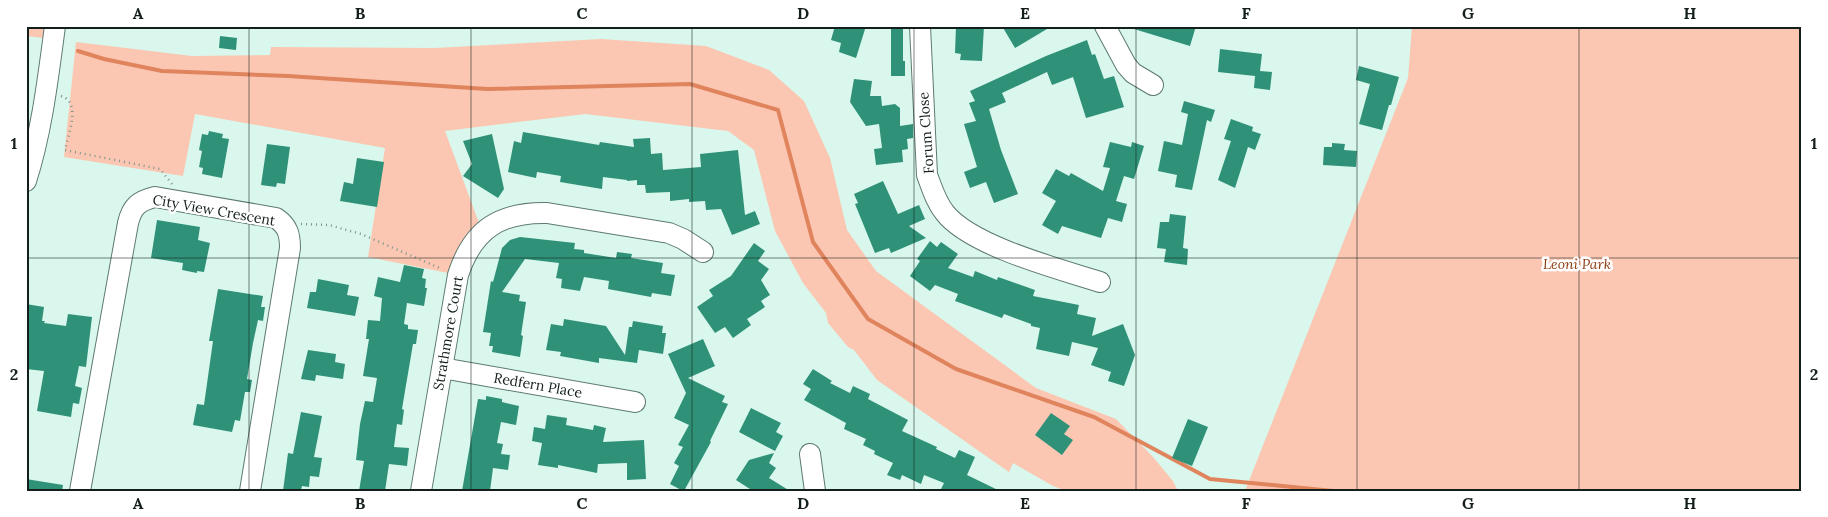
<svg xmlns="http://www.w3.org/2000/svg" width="1828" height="517" font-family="Lora,serif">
	<rect width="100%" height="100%" fill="#d9f7ec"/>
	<!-- green -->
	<path fill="#fbc7b2" d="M26,26h29l-2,13 -27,-3z
		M1412,26h390v465h-557l163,-413z
		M601,39l105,7 63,24 35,31 26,57 17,72 29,41 160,117 80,31 37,38 20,24 5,10h-111l-14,-5 -40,-23 -4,9 -132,-92 -23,-30 -6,-3 -20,-24 -2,-10 -23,-30 -28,-52 -21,-81 -26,-19 -143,-17 -140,17 34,92 -31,50 -80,-16 17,-109 -190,-34 -12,62 -119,-19 12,-115 116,14 78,-1 1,-8 163,1z"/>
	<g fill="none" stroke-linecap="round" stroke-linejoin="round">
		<!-- stream -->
		<path stroke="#e0845e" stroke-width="4" d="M78,51l26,8 58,12 126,5 199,13 203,-5 88,26 35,132 55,77 88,50 138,48 116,62 123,12"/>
	</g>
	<!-- building -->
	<path fill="#2f9278" d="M835,26h31l-10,32 -17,-6 2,-9 -10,-3z
		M891,26h12v35h2v15h-14z
		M956,26h28l-2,35 -22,-1 1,-6 -6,-1z
		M1002,26h50l-37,22z
		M1135,26h61l-6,20 -56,-17z
		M220,36l17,2 -1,12 -17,-2z
		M1087,40l5,15 3,-1 9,25 10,-3 10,31 -38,11 -13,-41 -21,8 -5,-13 -45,21 4,9 -17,7 12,41 17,44 -24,9 -8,-21 -16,6 -6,-16 13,-5 -13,-43 12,-3 -7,-18 6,-2 -5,-10 76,-35z
		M1220,49l42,5 -2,17 12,1 -2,18 -16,-2 1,-12 -37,-4z
		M1359,66l40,11 -8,28h-2l-7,25 -23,-6 11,-40 -14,-4z
		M854,79l18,2 -2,15h11l1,10 13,-2 5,4v18l13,-2v14l-6,1 1,10 -6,1 1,12 -27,3 -2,-16 8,-1 -3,-24 -13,2 -16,-24z
		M1184,101l31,9 -4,12 -4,-2 -15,70 -17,-3 2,-12 -19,-4 6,-30 18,4 6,-31 -7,-2z
		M1231,119l22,8 -1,4 9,3 -6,16 -7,-3 -13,41 -17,-8 13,-39 -7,-2z
		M209,131l14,3 -1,4 7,1 -7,39 -20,-4 1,-6 -4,-1 3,-16 -3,-1 3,-16 6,1z
		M523,132l76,13 1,-3 34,5 -1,-8 17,-1 1,16 11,-1 1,17 38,-3 -1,-13 38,-4 7,65 10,-4 5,13 -28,11 -11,-26 -15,1 -1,-9 -16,1v-3l-19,2v-9l-24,1 -1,-8h-8v-5l-10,1v-1l-24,-3 -1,12 -42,-7 1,-6 -24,-4 -1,6 -28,-6 6,-31 7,2z
		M492,134l12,55 -6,9 -35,-22 9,-12 -9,-23z
		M1110,142l21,5 1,-5 12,4 -10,33 -10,-3 -8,25 11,3 -5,18 -14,-4 -7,20 -39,-12 -4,8 -16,-9 14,-24 -14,-8 14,-24 13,7 2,-3 32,18 7,-23 -7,-1z
		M1332,143l13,1 -1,6 13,1 -1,16 -33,-2 1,-18h8z
		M267,144l23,3 -5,37 -8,-1 -1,4 -15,-2z
		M357,158l27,4 -7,45 -37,-6 4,-19 9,2z
		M883,181l15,33 21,-9 6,14 -16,7 17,12 -35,15 -2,-5 -14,5 -20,-49 3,-1 -4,-9z
		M1170,214l16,2 -3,32 5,1 -1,16 -23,-3 2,-13 -9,-1 3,-26h9z
		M157,220l43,7 -2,13 12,3 -6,29 -7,-1v2l-15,-3 1,-7 -32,-5z
		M520,237l55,6 -1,6 10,1v3l32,5 1,-6 15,2 -1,4 32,5 -2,10 14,2 -4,21 -19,-3 -1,4 -43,-8 1,-8 -25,-4 -4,14 -19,-3 1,-9 -6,-1 3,-15 -34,-4 -23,33 18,3 -1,6 7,1 -5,33 2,1 -3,21 -28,-5 1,-6h-4l2,-13 -8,-1 8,-51 2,1 9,-34 8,-8z
		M930,241l7,6 4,-5 17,12 -10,14 25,9 2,-6 22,9 1,-3 37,13 -2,6 46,9 -2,9 19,4 -4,18 31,-12 12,31 -11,31 -16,-5 3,-9 -20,-7 7,-17 -26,-6 -3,14 -33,-7 4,-21 -9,-2v-2l-27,-10 -2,4 -47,-17 3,-7 -23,-9 -5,6 -20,-15 10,-15 -3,-2z
		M754,243l11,8 -7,10 11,8 -8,11 9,15 -9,6 4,6 -18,12 4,6 -18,13 -8,-11 -10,6 -18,-26 16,-11 -4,-6 22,-14z
		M404,265l20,4 -2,9 4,1 -1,9h2l-3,18 -17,-3 -3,21 4,1v4l10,1 -2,14h-3l-8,47 -3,18 2,1 -2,15 -5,-1 -3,23 15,1 -2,18 -18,-2 -4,27h-26l5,-30 -8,-1 4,-36 5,-23 8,1 4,-24 -14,-2 6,-37h-3l2,-19 12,1 2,-23 -8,-2 4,-19 22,5z
		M318,279l31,6 -2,10 12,2 -4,19 -48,-8 3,-16h6z
		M218,289l45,7 -2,11h4l-2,14 -5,-1 -5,23 -6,36 5,1 -2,12h-5l-5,29 -5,-1 -3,12 -39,-7 4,-21 7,1 9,-64h-4z
		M26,304l18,3 -2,14h3l-1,2 22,3 2,-12 24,3 -6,50 -7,-1 -4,20 7,2 -3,16 -6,-1 -2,14 -34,-6 7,-40 -18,-2z
		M564,319l42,7 19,29 4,-28h3l1,-6 30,5 -1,7h4l-3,21 -24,-4 -2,13 -38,-5v5l-39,-7 1,-4 -15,-2 5,-26 12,2z
		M703,339l12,27 -27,12 37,18 -3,6 6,2 -18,37 1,1 -27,49h-1l-13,-7 9,-18 -5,-3 9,-16 -5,-2 11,-20 -15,-7 12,-25 -18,-39z
		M308,350l28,4 -1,8 10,2 -2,15 -27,-4 -1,6 -14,-2z
		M813,369l19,12 -2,2 20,10 3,-7 17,8 -2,5 40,21 -6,11 35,16 -1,2 19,9 4,-8 16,7 -8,18 33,16h-60l4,-8 -20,-8 -3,9 -19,-9 -2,5 -13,-5 6,-12 -19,-9 1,-3 -12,-6 3,-6 -22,-10 2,-6 -42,-23 7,-11 -8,-5z
		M486,396l16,3v3l17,4 -3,19 -15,-3 -4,21 6,1 -2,10 9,1 -2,15 -15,-2 -3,23h-28l16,-92 8,1z
		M751,408l30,15 -5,9 7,4 -8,15 -36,-19z
		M301,412l21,4 -8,41 8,1 -3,19 -9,-1 -1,11 -7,-1 -1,5h-18l5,-38 5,1z
		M1051,413l19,13 -6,8 9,6 -11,15 -27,-20z
		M547,415l20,3 -1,7 27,5 1,-5 12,3 -3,14 41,-2 2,39 -19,1v-17l-29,1 -1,9 -39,-8v3l-20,-3 4,-22 -10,-2 2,-14 11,2z
		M1188,419l20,8 -16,39 -20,-8z
		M774,453l-5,10 7,5 -7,10 21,13h-37l-17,-11 13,-20z
		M26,479l37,6 -1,6h-36z"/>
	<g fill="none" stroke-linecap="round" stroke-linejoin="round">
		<defs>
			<path id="minor" d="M920,26l7,149c5,13 9,27 18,38 26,33 114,56 155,69
				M1105,26l21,39 7,8 20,12
				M26,181c16,-50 22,-103 29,-155
				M442,368l193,34
				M810,454l5,37
				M80,491l48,-268c4,-16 10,-22 27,-26l121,21c12,8 14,17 14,30l-40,243
				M421,491l37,-216c15,-46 42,-63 89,-62l122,20 14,6 20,13"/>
		</defs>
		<!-- minor casing -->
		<use href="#minor" stroke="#5e7a70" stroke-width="22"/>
		<!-- path -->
		<path stroke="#7e948c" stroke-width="2.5" stroke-dasharray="1 4" stroke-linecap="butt" d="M61,96c21,6 7,39 4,54l95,19 12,15
			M301,224l28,1 32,9 81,35"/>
		<!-- minor -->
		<use href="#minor" stroke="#fff" stroke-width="20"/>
	</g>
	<!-- grid -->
	<path fill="none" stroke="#141f1b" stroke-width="1" stroke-opacity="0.55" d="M249,26v465M471,26v465M692,26v465M914,26v465M1136,26v465M1357,26v465M1579,26v465M26,258h1776"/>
	<g text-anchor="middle" stroke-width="5" stroke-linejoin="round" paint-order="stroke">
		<!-- street labels -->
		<g font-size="14" fill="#141f1b" stroke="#fff">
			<text transform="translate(926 133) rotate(-94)" y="5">Forum Close</text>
			<text transform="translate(214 210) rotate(10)" y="5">City View Crescent</text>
			<text transform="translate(448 333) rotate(-80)" y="5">Strathmore Court</text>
			<text transform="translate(538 385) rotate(10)" y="5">Redfern Place</text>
		</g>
		<!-- park labels -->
		<g font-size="14" font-style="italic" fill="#8e3b13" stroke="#fff">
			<text x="1577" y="269">Leoni Park</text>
		</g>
	</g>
	<!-- border -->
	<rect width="1828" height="517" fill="none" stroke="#ffffff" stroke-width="55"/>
	<rect x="28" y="28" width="1772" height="462" fill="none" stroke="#141f1b" stroke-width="2"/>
	<g font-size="16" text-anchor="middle" font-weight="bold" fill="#141f1b">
		<text x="138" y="19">A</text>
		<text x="360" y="19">B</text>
		<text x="582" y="19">C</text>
		<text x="803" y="19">D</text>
		<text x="1025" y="19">E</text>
		<text x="1246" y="19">F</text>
		<text x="1468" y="19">G</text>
		<text x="1690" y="19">H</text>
		<text x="14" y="149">1</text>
		<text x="1814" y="149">1</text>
		<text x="14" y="380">2</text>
		<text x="1814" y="380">2</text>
		<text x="138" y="509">A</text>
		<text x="360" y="509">B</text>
		<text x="582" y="509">C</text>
		<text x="803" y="509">D</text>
		<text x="1025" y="509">E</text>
		<text x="1246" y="509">F</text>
		<text x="1468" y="509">G</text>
		<text x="1690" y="509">H</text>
	</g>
</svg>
